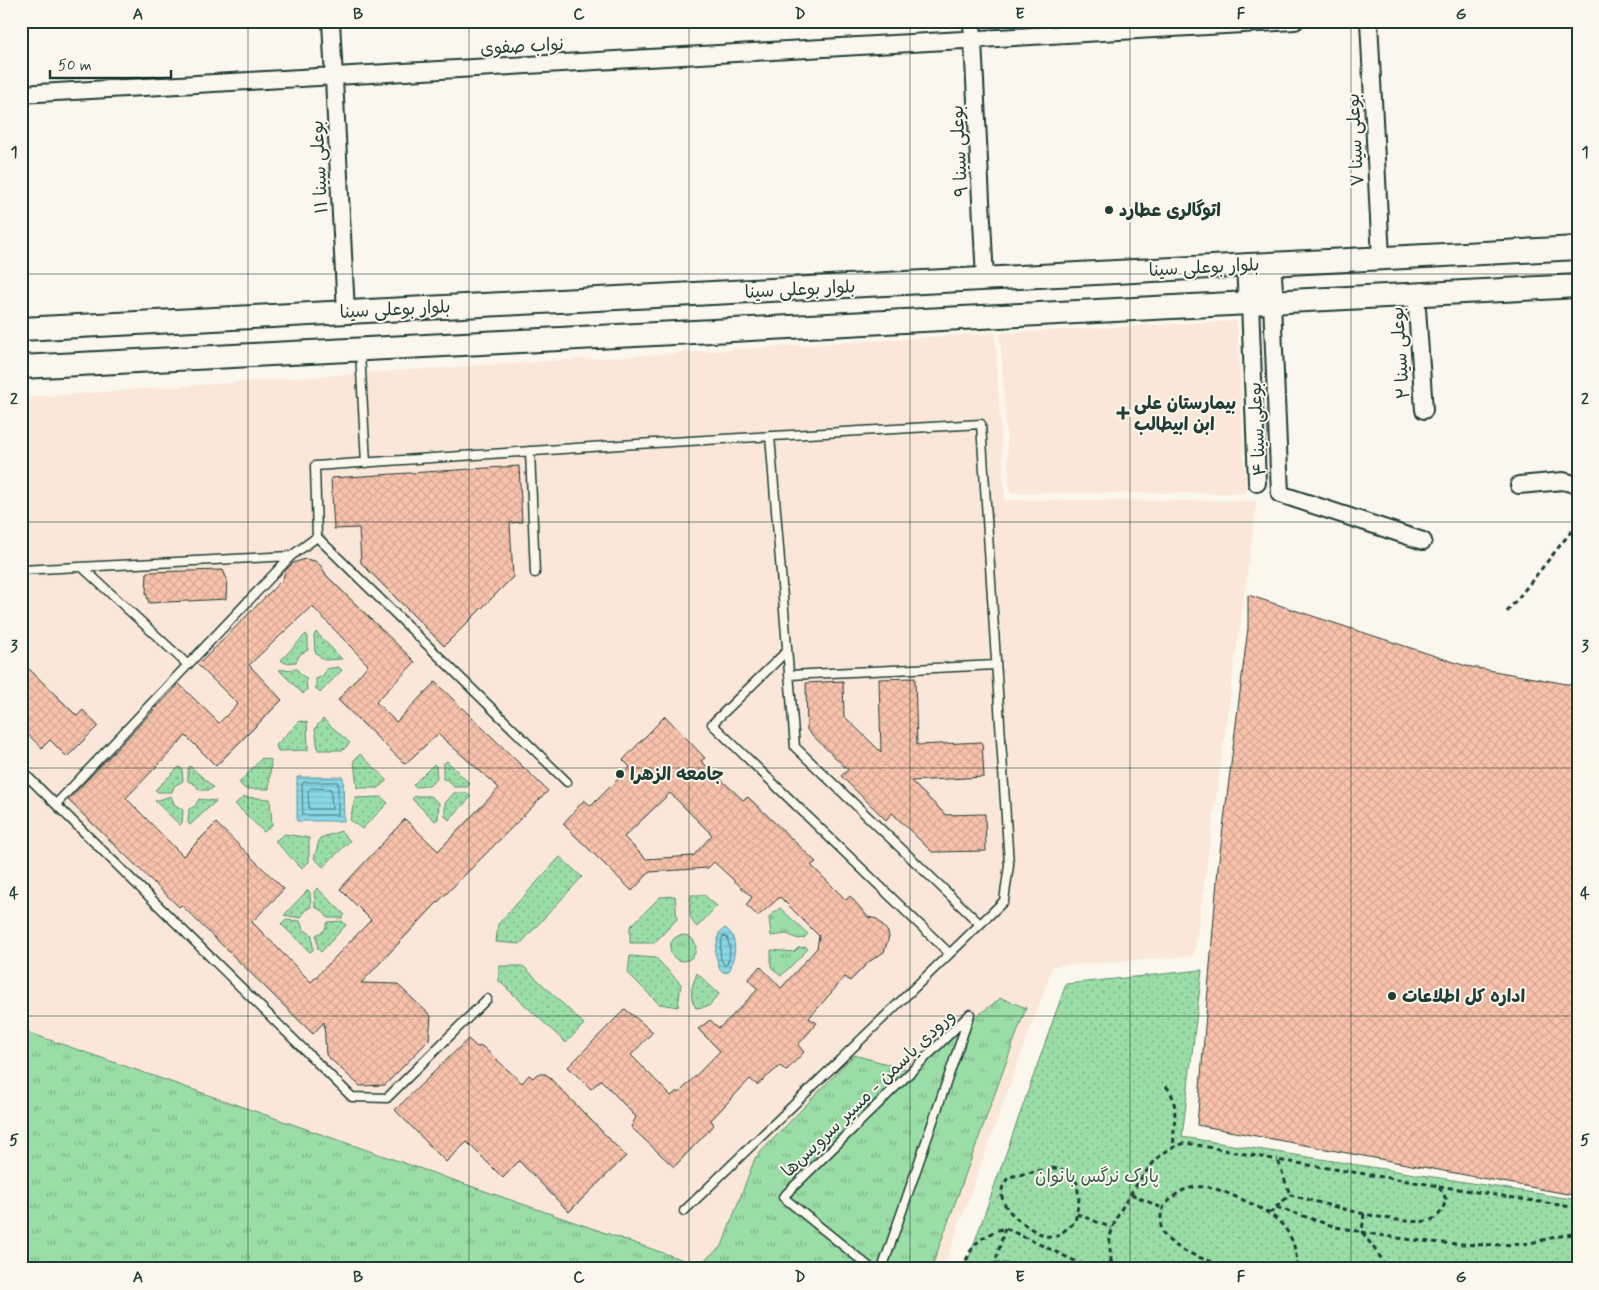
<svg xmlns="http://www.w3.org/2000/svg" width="1599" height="1290" font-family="Mynerve,'Playpen Sans Arabic',sans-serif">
	<defs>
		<pattern id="grass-tufts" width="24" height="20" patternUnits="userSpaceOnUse" patternTransform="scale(1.25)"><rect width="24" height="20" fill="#9bdda7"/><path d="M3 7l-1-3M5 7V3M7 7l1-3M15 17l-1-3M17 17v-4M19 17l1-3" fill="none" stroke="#7eb489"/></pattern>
		<pattern id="park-dots" width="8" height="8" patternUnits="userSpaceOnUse" patternTransform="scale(1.25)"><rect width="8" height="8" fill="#9bdda7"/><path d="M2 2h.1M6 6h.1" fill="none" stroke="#7eb489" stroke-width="1.8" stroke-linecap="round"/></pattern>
		<pattern id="water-rules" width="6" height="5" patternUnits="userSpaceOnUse" patternTransform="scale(1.25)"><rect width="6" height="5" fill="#89d7e7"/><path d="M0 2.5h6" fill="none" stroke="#76b9c7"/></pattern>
		<pattern id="building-cross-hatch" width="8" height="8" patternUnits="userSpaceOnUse" patternTransform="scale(1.25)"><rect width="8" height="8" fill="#f9c2ac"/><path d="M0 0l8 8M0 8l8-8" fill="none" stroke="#d5a895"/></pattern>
	</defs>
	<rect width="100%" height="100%" fill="#fbf7ec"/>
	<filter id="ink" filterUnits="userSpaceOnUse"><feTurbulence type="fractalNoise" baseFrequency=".02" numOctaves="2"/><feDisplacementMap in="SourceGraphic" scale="10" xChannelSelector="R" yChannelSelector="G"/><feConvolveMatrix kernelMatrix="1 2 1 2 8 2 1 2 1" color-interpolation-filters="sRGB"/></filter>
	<g filter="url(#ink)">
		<!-- built -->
		<path fill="#fae7d9" d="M1237,321l9,172h-236l-10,-160z
			M995,333l10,167 252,1 -63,455 -141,10 -110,303h-922v-871l356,-26z"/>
		<!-- grass -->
		<path fill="url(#grass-tufts)" stroke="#5d8d6e" d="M780,908l28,26 -4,4 -6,1 -11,-5 -16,2 -2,-19z
			M670 948a13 13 0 1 1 26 0a13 13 0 1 1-26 0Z
			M806,947l2,2 -27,27 -10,-9v-17l23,2 4,-4z
			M1001,998l25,10 -95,261h-910v-239l677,235 24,-19 33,-88 99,-103 52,14z"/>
		<!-- park -->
		<path fill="url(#park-dots)" stroke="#5d8d6e" d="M316,632l26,27 -18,1 -9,-8 -1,-16z
			M306,634l2,3v13l-8,4 -4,8 -11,1 -4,-3z
			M338,667l4,3 -22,23 -4,-4v-10l7,-3 3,-7z
			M297,669l3,5 6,4 1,12 -4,4 -24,-24z
			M323,719l27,24 -7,7h-25l-3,-22z
			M300,721l7,1 1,28 -30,1 -2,-6z
			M360,754l27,26 -8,8h-22l-3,-28z
			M262,758l9,2 -2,29h-24l-6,-6z
			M447,761l23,23 -3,3h-13l-6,-7 -5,-1v-15z
			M434,764l2,2 1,13 -8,7 -14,1 -2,-2z
			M190,766l23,21 -3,3h-11l-3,-5 -8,-4v-12z
			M179,767l3,2 1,12 -9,5 -2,6h-14l-3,-2z
			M454,793h13l4,4 -22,23 -4,-4v-13z
			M171,796l3,8 9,6 -1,13 -2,2 -25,-24z
			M415,796h15l9,7 -1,16 -3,2 -23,-22z
			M244,797l26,2 2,26 -8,7 -29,-28z
			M381,797l7,6 -26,26 -12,-9 5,-22z
			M199,799l17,2 -26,24 -2,-2 1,-14 6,-3z
			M341,831l9,10 -27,26 -9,-9 6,-20z
			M285,834l24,4v24l-8,6 -26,-27z
			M560,857l22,20 -62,67 -24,-2 2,-18z
			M317,888l28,27 -3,3h-14l-5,-7 -8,-4 -1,-15z
			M308,890l2,2 1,15 -6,3 -4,8 -17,-3z
			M691,895h13l13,11 -20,21c-10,-10 -7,-19 -6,-32z
			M675,896l2,23 -23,24h-24v-16l30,-30z
			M285,920l15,1 3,8 9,6 1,15 -3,2 -29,-28z
			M342,921l4,4 -25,27 -3,-3 -2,-14 8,-4 4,-9z
			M630,956l26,2 25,26 -3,23 -19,-3 -31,-31z
			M499,966h24l61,58 -18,19 -67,-62z
			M1202,970l-20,167 396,63v69h-613l101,-285z
			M697,973l22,21 -10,12 -13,2c-8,-13 -4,-22 1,-35z"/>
		<!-- water -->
		<path fill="url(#water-rules)" stroke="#5f999f" d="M297,777h46l1,44h-47z
			M725,928c14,8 10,29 5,42l-4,3 -6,-3 -5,-17 4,-20z"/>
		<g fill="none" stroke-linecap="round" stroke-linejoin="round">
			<!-- shore -->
			<path stroke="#497b7c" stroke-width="1" d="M304,782h34v33h-35l-1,-30z
				M311,788l20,1 1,20h-23l-1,-18z
				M723,936l4,1c3,9 5,22 -2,29 -7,-7 -5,-21 -2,-30z"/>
		</g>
		<!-- building -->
		<path fill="url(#building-cross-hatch)" stroke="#1f3d34" fill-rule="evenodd" d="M519,466l3,56 -12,1 3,54 -69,69 -83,-83 -2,-35 -25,1 -3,-51z
			M305,559l10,2 6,5 6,10 88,86 -39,40 20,20 39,-40 113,109 -112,113 -75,79 36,1 34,32 -2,24 -44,45 -25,1 -34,-31 -2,-33 -11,12 -132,-129 -2,2 -111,-107 111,-116 40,39 19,-19 -40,-39 85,-86 2,-8 8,-8zM312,606l56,59 -30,35 67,64 33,-30 61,54 -61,63 -33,-32 -65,70 31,31 -60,62 -59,-60 32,-33 -68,-66 -33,33 -57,-58 60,-62 30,30 66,-66 -33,-35z
			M223,570l4,9 -1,20 -77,4 -3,-10 1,-21z
			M1248,595l218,71 112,20v510l-381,-71 21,-257 30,-240z
			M21,661l56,55 6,-6 15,16 -31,31 -17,-17 -8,8 -21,-20z
			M915,678l2,67 65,-3 2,35 -73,4 35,34 39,-1 1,37 -54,1 -40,-39 -6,7 -45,-44 7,-6 -41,-40 -1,-47 37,-2 1,35 37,36 -2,-73z
			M665,716l40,42 -4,3 42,39 5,-3 68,65 -5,3 35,35 4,-4 18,21 9,2 11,13 1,5 -5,15 -14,9 -20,20 -5,-4 -36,41 8,5 -19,22 6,7 -18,19 -6,-5 -23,19 -7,-6 -39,41 3,5 -40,42 -43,-40 5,-10 -35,-37 -10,9 -23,-22 57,-58 28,23 -22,23 40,41 6,-5 2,2 41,-42 -22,-22 12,-9 9,8 11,-10 28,-29 -10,-9 12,-14 21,22 36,-40 2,-12 -39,-39 -22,19 -12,-11 6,-8 -38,-35 -6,6 -58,4 -18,19 -69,-67 21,-24 7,6 39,-39 -7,-7zM670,793l42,42 -19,21 -47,3 -22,-22z
			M468,1039l9,8 5,-1 40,37 7,-8 4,3 4,-4h9l80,82 -57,56 -50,-51 -16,17 -36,-36 -21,20 -51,-52z"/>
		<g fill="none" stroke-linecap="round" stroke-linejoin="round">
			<defs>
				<path id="lane" d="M360,352l6,111
					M770,436l25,311 185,177
					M530,451l5,122
					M317,537l250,245
					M82,567l106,98
					M21,570l270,-14 26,-19 -2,-71 305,-21 361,-21 28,441 -5,36 -320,310
					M787,651l-75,73 237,229
					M789,675l207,-10
					M21,770l331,327 35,1 100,-99
					M56,804l235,-248
					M872,1269l-89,-72 187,-183 -88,255"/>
				<path id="street" d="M331,21l15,291
					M972,21l13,259
					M1369,21l12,237
					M21,94l1274,-73
					M1416,294l8,116
					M1272,302l8,192 143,47
					M1250,303l7,180
					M1519,485l44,-4 15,4"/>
				<path id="secondary" d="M1269,264l3,38
					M1248,265l2,38
					M21,329l1557,-81
					M21,367l1557,-81"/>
			</defs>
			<!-- lane casing -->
			<use href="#lane" stroke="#1f3d34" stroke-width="11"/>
			<!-- street casing -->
			<use href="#street" stroke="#1f3d34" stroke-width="20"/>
			<!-- secondary casing -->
			<use href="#secondary" stroke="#1f3d34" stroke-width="26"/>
			<!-- path -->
			<path stroke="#1f3d34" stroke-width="3" stroke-dasharray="5 4" stroke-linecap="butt" d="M1507,612l71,-89
				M1166,1086c15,17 6,38 8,61
				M1052,1168l14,3 11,12 2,16 -4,23 -17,14c-4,0 -11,1 -15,-1 -20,-9 -57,-34 -34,-58z
				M1439,1186l139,22
				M1131,1194l31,14
				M1276,1207l14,-12c27,6 124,37 145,23 7,-5 9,-12 11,-19l-7,-13 -161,-26 12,35
				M1270,1213l6,-6 60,20 26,5 27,37
				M1077,1214l35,14
				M1364,1214l-2,18c53,10 106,15 160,12 19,-2 37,-10 56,-10
				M1005,1228l-10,35 48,6
				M1111,1262c0,-7 -2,-16 -1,-23 1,-20 34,-68 49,-82 8,-8 17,-11 27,-14l92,17
				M963,1269c8,-25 17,-33 42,-41l87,41
				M1101,1269l10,-7 20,7
				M1238,1269c-22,-6 -82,-20 -77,-49 0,-6 0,-10 4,-15 8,-9 17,-17 31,-18 14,-2 28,5 40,10 36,15 61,29 61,72"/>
			<!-- lane -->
			<use href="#lane" stroke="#fbf7ec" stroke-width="8"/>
			<!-- street -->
			<use href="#street" stroke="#fbf7ec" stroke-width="16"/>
			<!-- secondary -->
			<use href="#secondary" stroke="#fbf7ec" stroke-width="22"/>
		</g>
	</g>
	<!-- grid -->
	<path fill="none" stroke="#1f3d34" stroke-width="1" stroke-opacity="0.55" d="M248,21v1248M469,21v1248M689,21v1248M910,21v1248M1130,21v1248M1351,21v1248M21,274h1557M21,522h1557M21,768h1557M21,1016h1557"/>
	<!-- markers -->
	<g fill="#1f3d34" stroke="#fbf7ec" stroke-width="2">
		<circle cx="1109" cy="210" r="5"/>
		<path d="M1120.5 405.5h5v5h5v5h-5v5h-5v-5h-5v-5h5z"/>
		<circle cx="620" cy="774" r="5"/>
		<circle cx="1392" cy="996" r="5"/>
	</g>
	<g text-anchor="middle" stroke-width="4" stroke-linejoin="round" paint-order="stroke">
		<!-- street labels -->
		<g font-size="18" fill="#1f3d34" stroke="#fbf7ec">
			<text transform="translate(522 46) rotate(-3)" y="6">نواب صفوی</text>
			<text transform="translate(1355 140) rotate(-93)" y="6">بوعلی سینا ۷</text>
			<text transform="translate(959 151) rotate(-93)" y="6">بوعلی سینا ۹</text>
			<text transform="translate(319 167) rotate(-93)" y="6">بوعلی سینا ۱۱</text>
			<text transform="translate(1204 267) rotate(-3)" y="6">بلوار بوعلی سینا</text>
			<text transform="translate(800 289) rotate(-3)" y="6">بلوار بوعلی سینا</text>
			<text transform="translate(395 309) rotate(-3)" y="6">بلوار بوعلی سینا</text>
			<text transform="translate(1400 353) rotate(-94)" y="6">بوعلی سینا ۲</text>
			<text transform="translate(1257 429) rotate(-93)" y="6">بوعلی سینا ۴</text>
			<text transform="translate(868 1093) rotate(-44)" y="6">ورودی یاسمن - مسیر سرویس‌ها</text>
		</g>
		<!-- poi labels -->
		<g font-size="18" font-weight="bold" fill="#1f3d34" stroke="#fbf7ec" text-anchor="start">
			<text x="1119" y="216">اتوگالری عطارد</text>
			<text x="1134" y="409">بیمارستان علی<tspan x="1134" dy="21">ابن ابیطالب</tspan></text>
			<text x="630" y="780">جامعه الزهرا</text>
			<text x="1402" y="1002">اداره کل اطلاعات</text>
		</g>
		<!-- park labels -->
		<g font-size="18" fill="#385d4b" stroke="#fbf7ec">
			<text x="1097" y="1182">پارک نرگس بانوان</text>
		</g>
	</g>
	<!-- margin -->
	<rect width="1599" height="1290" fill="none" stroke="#fbf7ec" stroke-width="55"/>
	<!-- scale -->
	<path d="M50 70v8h121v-8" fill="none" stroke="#1f3d34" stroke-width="2.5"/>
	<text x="58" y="70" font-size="15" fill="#1f3d34" stroke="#fbf7ec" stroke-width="4" paint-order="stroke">50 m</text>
	<rect x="28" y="28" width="1544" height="1234" fill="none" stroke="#1f3d34" stroke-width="2"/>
	<g font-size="16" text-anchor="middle" font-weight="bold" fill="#1f3d34">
		<text x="138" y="19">A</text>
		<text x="358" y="19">B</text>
		<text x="579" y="19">C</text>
		<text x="800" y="19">D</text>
		<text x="1020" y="19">E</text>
		<text x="1241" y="19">F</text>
		<text x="1461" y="19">G</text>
		<text x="14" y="157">1</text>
		<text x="1585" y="157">1</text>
		<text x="14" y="404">2</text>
		<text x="1585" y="404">2</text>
		<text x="14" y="651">3</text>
		<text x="1585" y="651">3</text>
		<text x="14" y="898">4</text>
		<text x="1585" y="898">4</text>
		<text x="14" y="1145">5</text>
		<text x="1585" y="1145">5</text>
		<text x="138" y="1282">A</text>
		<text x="358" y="1282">B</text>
		<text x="579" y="1282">C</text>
		<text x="800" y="1282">D</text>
		<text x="1020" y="1282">E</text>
		<text x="1241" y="1282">F</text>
		<text x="1461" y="1282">G</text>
	</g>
</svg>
